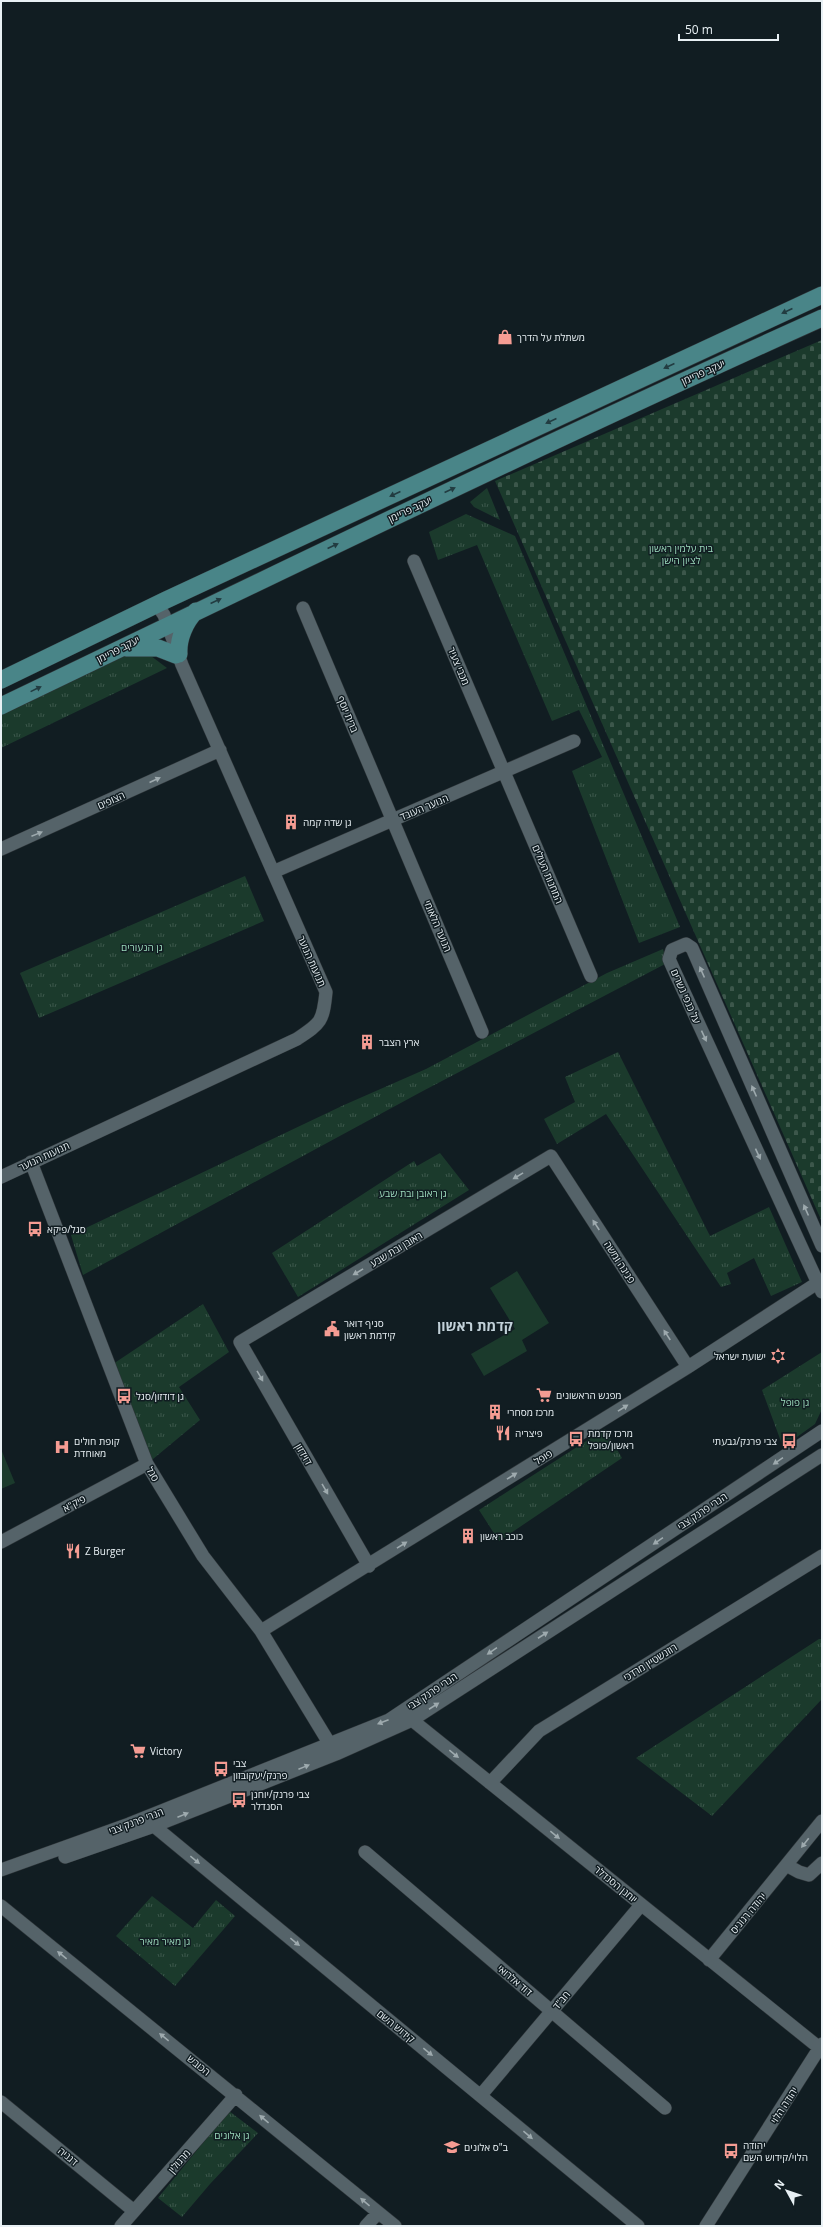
<svg xmlns="http://www.w3.org/2000/svg" width="823" height="2227" font-family="'Open Sans',Heebo,sans-serif">
	<defs>
		<pattern id="cemetery-stones" width="16" height="16" patternUnits="userSpaceOnUse"><rect width="16" height="16" fill="#1b3a2c"/><path d="M2 7V4a2 2 0 0 1 4 0v3zM10 15v-3a2 2 0 0 1 4 0v3z" fill="#3c574b"/></pattern>
		<pattern id="park-tufts" width="24" height="20" patternUnits="userSpaceOnUse"><rect width="24" height="20" fill="#1b3a2c"/><path d="M3 7l-1-3M5 7V3M7 7l1-3M15 17l-1-3M17 17v-4M19 17l1-3" fill="none" stroke="#3c574b"/></pattern>
	</defs>
	<rect width="100%" height="100%" fill="#111d22"/>
	<!-- cemetery -->
	<path fill="url(#cemetery-stones)" d="M822,340v882l-327,-741z"/>
	<!-- park -->
	<path fill="url(#park-tufts)" d="M487,488l13,32 -26,-13 -4,-5z
		M466,514l49,22 165,391 -41,16 -67,-172 30,-14 -23,-47 -27,11 -75,-176 -39,15 -9,-28z
		M147,653l20,15 -166,80v-42l106,-51z
		M245,876l19,45 -225,97 -19,-45z
		M663,949l4,14 -246,129 -338,183 -12,-40 273,-130 82,-36 181,-96z
		M618,1052l92,184 59,-29 33,75 -31,14 -17,-38 -27,15 4,11 -10,3 -115,-173 -49,30 -13,-25 31,-17 -10,-25z
		M440,1153l29,37 -171,107 -26,-44 142,-92 3,5z
		M203,1304l26,48 -50,35 21,33 -53,44 -37,-98z
		M822,1352v57l-7,15 -32,23 -21,-57z
		M605,1429l17,29 -123,83 -20,-31z
		M819,1639h3v60l-110,117 -76,-58z
		M152,1896l41,32 23,-28 19,16 -60,70 -59,-50z
		M229,2111l29,22 -48,51 -28,33 -24,-19z"/>
	<!-- garden -->
	<path fill="#1b3a2c" d="M517,1271l32,52 -27,17 5,11 -43,25 -13,-22 44,-25 -25,-41z
		M1,1449l14,34 -14,6z"/>
	<g fill="none" stroke-linecap="round" stroke-linejoin="round">
		<defs>
			<path id="minor" d="M414,561l177,415
				M303,608l179,424
				M1,849l219,-99
				M273,872l301,-131
				M31,1162l116,302 56,92 58,75 73,120
				M1,1177l296,-138c24,-16 26,-17 29,-47l-144,-327 -18,-50 -7,-10
				M822,1246l-130,-298 -6,-4 -14,6 -3,9 4,9 149,324
				M1,1542l146,-78
				M369,1566l-129,-224 311,-186 137,211
				M261,1631l427,-264 134,-87
				M412,1720l410,330
				M490,1783l49,-52 283,-175
				M154,1826l484,400
				M365,1852l300,256
				M65,1857l89,-31 182,-72 76,-34 410,-265
				M788,1866l11,6 10,3 13,-12
				M1,1870l128,-46 260,-104 433,-289
				M1,1906l394,320
				M709,1960l113,-139
				M481,2095l160,-190
				M1,2102l133,109
				M121,2226l115,-131
				M366,2226l12,-13
				M706,2226l116,-182"/>
			<path id="major" d="M126,648h32l18,7
				M179,654c-1,-15 6,-32 17,-43
				M1,680l165,-80 656,-305
				M1,706c273,-131 545,-264 821,-388"/>
		</defs>
		<!-- minor casing -->
		<use href="#minor" stroke="#2f363a" stroke-width="14"/>
		<!-- major casing -->
		<use href="#major" stroke="#2f363a" stroke-width="18"/>
		<!-- minor -->
		<use href="#minor" stroke="#556369" stroke-width="13"/>
		<!-- major -->
		<use href="#major" stroke="#498588" stroke-width="17"/>
	</g>
	<!-- one-way arrows -->
	<defs><path id="oneway-solid" d="M-6-.8H1V-3.2L6.5 0L1 3.2V.8H-6Z"/></defs>
	<g fill="#223c41">
		<use href="#oneway-solid" transform="translate(787 311) rotate(155)"/>
		<use href="#oneway-solid" transform="translate(669 366) rotate(155)"/>
		<use href="#oneway-solid" transform="translate(551 421) rotate(155)"/>
		<use href="#oneway-solid" transform="translate(450 490) rotate(-25)"/>
		<use href="#oneway-solid" transform="translate(395 494) rotate(155)"/>
		<use href="#oneway-solid" transform="translate(333 546) rotate(-25)"/>
		<use href="#oneway-solid" transform="translate(216 601) rotate(-25)"/>
		<use href="#oneway-solid" transform="translate(36 689) rotate(-26)"/>
	</g>
	<g fill="#9eaaae">
		<use href="#oneway-solid" transform="translate(155 780) rotate(-24)"/>
		<use href="#oneway-solid" transform="translate(37 834) rotate(-22)"/>
		<use href="#oneway-solid" transform="translate(702 972) rotate(-114)"/>
		<use href="#oneway-solid" transform="translate(704 1036) rotate(65)"/>
		<use href="#oneway-solid" transform="translate(754 1091) rotate(-114)"/>
		<use href="#oneway-solid" transform="translate(758 1154) rotate(65)"/>
		<use href="#oneway-solid" transform="translate(518 1176) rotate(149)"/>
		<use href="#oneway-solid" transform="translate(806 1210) rotate(-114)"/>
		<use href="#oneway-solid" transform="translate(596 1225) rotate(-123)"/>
		<use href="#oneway-solid" transform="translate(358 1272) rotate(149)"/>
		<use href="#oneway-solid" transform="translate(667 1335) rotate(-123)"/>
		<use href="#oneway-solid" transform="translate(260 1376) rotate(60)"/>
		<use href="#oneway-solid" transform="translate(623 1408) rotate(-32)"/>
		<use href="#oneway-solid" transform="translate(778 1461) rotate(146)"/>
		<use href="#oneway-solid" transform="translate(512 1476) rotate(-32)"/>
		<use href="#oneway-solid" transform="translate(325 1489) rotate(60)"/>
		<use href="#oneway-solid" transform="translate(658 1541) rotate(146)"/>
		<use href="#oneway-solid" transform="translate(402 1545) rotate(-32)"/>
		<use href="#oneway-solid" transform="translate(543 1635) rotate(-33)"/>
		<use href="#oneway-solid" transform="translate(492 1651) rotate(146)"/>
		<use href="#oneway-solid" transform="translate(434 1706) rotate(-33)"/>
		<use href="#oneway-solid" transform="translate(383 1722) rotate(159)"/>
		<use href="#oneway-solid" transform="translate(454 1754) rotate(39)"/>
		<use href="#oneway-solid" transform="translate(304 1767) rotate(-22)"/>
		<use href="#oneway-solid" transform="translate(183 1815) rotate(-22)"/>
		<use href="#oneway-solid" transform="translate(555 1835) rotate(39)"/>
		<use href="#oneway-solid" transform="translate(805 1843) rotate(128)"/>
		<use href="#oneway-solid" transform="translate(195 1860) rotate(39)"/>
		<use href="#oneway-solid" transform="translate(295 1942) rotate(39)"/>
		<use href="#oneway-solid" transform="translate(62 1955) rotate(-141)"/>
		<use href="#oneway-solid" transform="translate(164 2037) rotate(-141)"/>
		<use href="#oneway-solid" transform="translate(428 2052) rotate(39)"/>
		<use href="#oneway-solid" transform="translate(264 2119) rotate(-140)"/>
		<use href="#oneway-solid" transform="translate(528 2135) rotate(40)"/>
		<use href="#oneway-solid" transform="translate(365 2202) rotate(-140)"/>
	</g>
	<!-- icons -->
	<defs>
		<symbol id="shop-bare" viewBox="-9 -9 18 18"><path d="M-5-2.5h2.3a2.7 3.5 0 0 1 5.4 0H5L5.5 6h-11ZM-1.5-2.5h3a1.5 2.3 0 0 0-3 0Z" fill="#f59c93" stroke="#111d22" stroke-width="2.5" paint-order="stroke"/></symbol>
		<symbol id="building-bare" viewBox="-9 -9 18 18"><path d="M-4-6H4V6H1V3H-1V6H-4ZM-2.5-4.3h1.7v1.8h-1.7ZM.8-4.3h1.7v1.8H.8ZM-2.5-1h1.7V.8h-1.7ZM.8-1h1.7V.8H.8Z" fill="#f59c93" stroke="#111d22" stroke-width="2.5" paint-order="stroke"/></symbol>
		<symbol id="bus-bare" viewBox="-9 -9 18 18"><path d="M-5-6H5V4H4V6H2V4H-2V6H-4V4H-5ZM-3.5-4V0h7V-4ZM-3.5 1.2v1.5H-2V1.2ZM2 1.2v1.5H3.5V1.2Z" fill="#f59c93" stroke="#111d22" stroke-width="2.5" paint-order="stroke"/></symbol>
		<symbol id="civic-bare" viewBox="-9 -9 18 18"><path d="M-.6-6.5H3V-4.5H.6V-3L4-1V1h2V6H-6V1h2V-1L-.6-3ZM-1.2 2.5V6h2.4V2.5Z" fill="#f59c93" stroke="#111d22" stroke-width="2.5" paint-order="stroke"/></symbol>
		<symbol id="synagogue-bare" viewBox="-9 -9 18 18"><path d="M0-6.5L5.6 3.2H-5.6ZM0 6.5L5.6-3.2H-5.6Z" fill="#f59c93" stroke="#111d22" stroke-width="2.5" paint-order="stroke"/></symbol>
		<symbol id="supermarket-bare" viewBox="-9 -9 18 18"><path d="M-6-5.5h2.5l.6 2H6L4.5 2H-2.5L-4.4-4H-6ZM-1.5 3.2a1.3 1.3 0 1 0 .1 0ZM3 3.2a1.3 1.3 0 1 0 .1 0Z" fill="#f59c93" stroke="#111d22" stroke-width="2.5" paint-order="stroke"/></symbol>
		<symbol id="restaurant-bare" viewBox="-9 -9 18 18"><path d="M-5-6h1v4h1v-4h1v4h1v-4h1v5L-1.5 .5V6h-2V.5L-5-1ZM5-6V6H3V1.5H1.5Q1.5-4 5-6Z" fill="#f59c93" stroke="#111d22" stroke-width="2.5" paint-order="stroke"/></symbol>
		<symbol id="hospital-bare" viewBox="-9 -9 18 18"><path d="M-5-5h3v3.5h4V-5h3V5h-3V1.5h-4V5h-3Z" fill="#f59c93" stroke="#111d22" stroke-width="2.5" paint-order="stroke"/></symbol>
		<symbol id="school-bare" viewBox="-9 -9 18 18"><path d="M0-5L7-2L0 1L-7-2ZM-4 1L0 2.5L4 1V4Q0 6-4 4Z" fill="#f59c93" stroke="#111d22" stroke-width="2.5" paint-order="stroke"/></symbol>
	</defs>
	<g fill-rule="evenodd">
		<use href="#shop-bare" x="494" y="326" width="22" height="22"/>
		<use href="#building-bare" x="280" y="811" width="22" height="22"/>
		<use href="#building-bare" x="356" y="1031" width="22" height="22"/>
		<use href="#bus-bare" x="24" y="1218" width="22" height="22"/>
		<use href="#civic-bare" x="321" y="1318" width="22" height="22"/>
		<use href="#synagogue-bare" x="767" y="1345" width="22" height="22"/>
		<use href="#supermarket-bare" x="533" y="1384" width="22" height="22"/>
		<use href="#bus-bare" x="113" y="1385" width="22" height="22"/>
		<use href="#building-bare" x="484" y="1401" width="22" height="22"/>
		<use href="#restaurant-bare" x="492" y="1422" width="22" height="22"/>
		<use href="#bus-bare" x="565" y="1428" width="22" height="22"/>
		<use href="#bus-bare" x="778" y="1430" width="22" height="22"/>
		<use href="#hospital-bare" x="51" y="1436" width="22" height="22"/>
		<use href="#building-bare" x="457" y="1525" width="22" height="22"/>
		<use href="#restaurant-bare" x="62" y="1540" width="22" height="22"/>
		<use href="#supermarket-bare" x="127" y="1740" width="22" height="22"/>
		<use href="#bus-bare" x="210" y="1758" width="22" height="22"/>
		<use href="#bus-bare" x="228" y="1789" width="22" height="22"/>
		<use href="#school-bare" x="441" y="2136" width="22" height="22"/>
		<use href="#bus-bare" x="720" y="2140" width="22" height="22"/>
	</g>
	<g text-anchor="middle" stroke-width="3" stroke-linejoin="round" paint-order="stroke">
		<!-- poi labels -->
		<g font-size="10" fill="#e8f0f4" stroke="#111d22" text-anchor="start">
			<text x="517" y="341">משתלת על הדרך</text>
			<text x="303" y="826">גן שדה קמה</text>
			<text x="379" y="1046">ארץ הצבר</text>
			<text x="47" y="1233">סגל/פיקא</text>
			<text x="344" y="1327">סניף דואר<tspan x="344" dy="12">קידמת ראשון</tspan></text>
			<text x="766" y="1360" text-anchor="end">ישועת ישראל</text>
			<text x="556" y="1399">מפגש הראשונים</text>
			<text x="136" y="1400">גן דודזון/סגל</text>
			<text x="507" y="1416">מרכז מסחרי</text>
			<text x="515" y="1437">פיצריה</text>
			<text x="588" y="1437">מרכז קדמת<tspan x="588" dy="12">ראשון/פופל</tspan></text>
			<text x="74" y="1445">קופת חולים<tspan x="74" dy="12">מאוחדת</tspan></text>
			<text x="777" y="1445" text-anchor="end">צבי פרנק/גבעתי</text>
			<text x="480" y="1540">כוכב ראשון</text>
			<text x="85" y="1555">Z Burger</text>
			<text x="150" y="1755">Victory</text>
			<text x="233" y="1767">צבי<tspan x="233" dy="12">פרנק/יעקובזון</tspan></text>
			<text x="251" y="1798">צבי פרנק/יוחנן<tspan x="251" dy="12">הסנדלר</tspan></text>
			<text x="743" y="2149">יהודה<tspan x="743" dy="12">הלוי/קידוש השם</tspan></text>
			<text x="464" y="2151">ב"ס אלונים</text>
		</g>
		<!-- street labels -->
		<g font-size="10" fill="#e8f0f4" stroke="#111d22">
			<text transform="translate(703 372) rotate(-24)" y="4">יעקב פריימן</text>
			<text transform="translate(410 509) rotate(-25)" y="4">יעקב פריימן</text>
			<text transform="translate(118 649) rotate(-27)" y="4">יעקב פריימן</text>
			<text transform="translate(459 666) rotate(67)" y="4">מכבי צעיר</text>
			<text transform="translate(348 714) rotate(67)" y="4">ברית יוסף</text>
			<text transform="translate(111 800) rotate(-24)" y="4">הצופים</text>
			<text transform="translate(424 807) rotate(-23)" y="4">הנוער העובד</text>
			<text transform="translate(548 874) rotate(67)" y="4">המחנות העולים</text>
			<text transform="translate(438 926) rotate(67)" y="4">הנוער הלאומי</text>
			<text transform="translate(312 961) rotate(66)" y="4">תנועות הנוער</text>
			<text transform="translate(686 996) rotate(66)" y="4">על כנפי נשרים</text>
			<text transform="translate(44 1156) rotate(-25)" y="4">תנועות הנוער</text>
			<text transform="translate(396 1249) rotate(-31)" y="4">ראובן ובת שבע</text>
			<text transform="translate(620 1262) rotate(57)" y="4">פנינה ומשה</text>
			<text transform="translate(304 1454) rotate(60)" y="4">דוידזון</text>
			<text transform="translate(543 1457) rotate(-32)" y="4">פופל</text>
			<text transform="translate(153 1474) rotate(59)" y="4">סגל</text>
			<text transform="translate(74 1503) rotate(-28)" y="4">פיק"א</text>
			<text transform="translate(702 1511) rotate(-34)" y="4">הנרי פרנק צבי</text>
			<text transform="translate(650 1662) rotate(-32)" y="4">רוזנשטיין מרדכי</text>
			<text transform="translate(432 1691) rotate(-34)" y="4">הנרי פרנק צבי</text>
			<text transform="translate(136 1821) rotate(-21)" y="4">הנרי פרנק צבי</text>
			<text transform="translate(616 1884) rotate(39)" y="4">יוחנן הסנדלר</text>
			<text transform="translate(748 1913) rotate(-50)" y="4">יהודה רגוניס</text>
			<text transform="translate(515 1980) rotate(40)" y="4">דוד אלרואי</text>
			<text transform="translate(561 2000) rotate(-50)" y="4">חב"ד</text>
			<text transform="translate(396 2026) rotate(39)" y="4">קידוש השם</text>
			<text transform="translate(199 2065) rotate(39)" y="4">הכובש</text>
			<text transform="translate(784 2105) rotate(-57)" y="4">יהודה הלוי</text>
			<text transform="translate(68 2156) rotate(39)" y="4">דגניה</text>
			<text transform="translate(179 2161) rotate(-49)" y="4">מרגולין</text>
		</g>
		<!-- park labels -->
		<g font-size="10" fill="#9cdabc" stroke="#111d22">
			<text x="681" y="552">בית עלמין ראשון<tspan x="681" dy="12">לציון הישן</tspan></text>
			<text x="142" y="951">גן הנעורים</text>
			<text x="413" y="1197">גן ראובן ובת שבע</text>
			<text x="795" y="1406">גן פופל</text>
			<text x="165" y="1945">גן מאיר מאיר</text>
			<text x="232" y="2139">גן אלונים</text>
		</g>
		<!-- district labels -->
		<g font-size="14" font-weight="bold" fill="#c2d1d9" stroke="#111d22">
			<text x="475" y="1331">קדמת ראשון</text>
		</g>
	</g>
	<!-- border -->
	<rect width="823" height="2227" fill="none" stroke="#e8f0f4" stroke-width="4"/>
	<!-- north arrow -->
	<g transform="translate(787 2191) rotate(310)" stroke="#111d22" stroke-width="3" paint-order="stroke">
	<path d="M0-3L7 15L0 10L-7 15Z" fill="#e8f0f4"/>
	<text y="-6" font-size="11" font-weight="bold" text-anchor="middle" fill="#e8f0f4">N</text>
	</g>
	<!-- scale -->
	<path d="M679 34v6h99v-6" fill="none" stroke="#e8f0f4" stroke-width="2"/>
	<text x="685" y="34" font-size="12" fill="#e8f0f4" stroke="#111d22" stroke-width="3" paint-order="stroke">50 m</text>
</svg>
